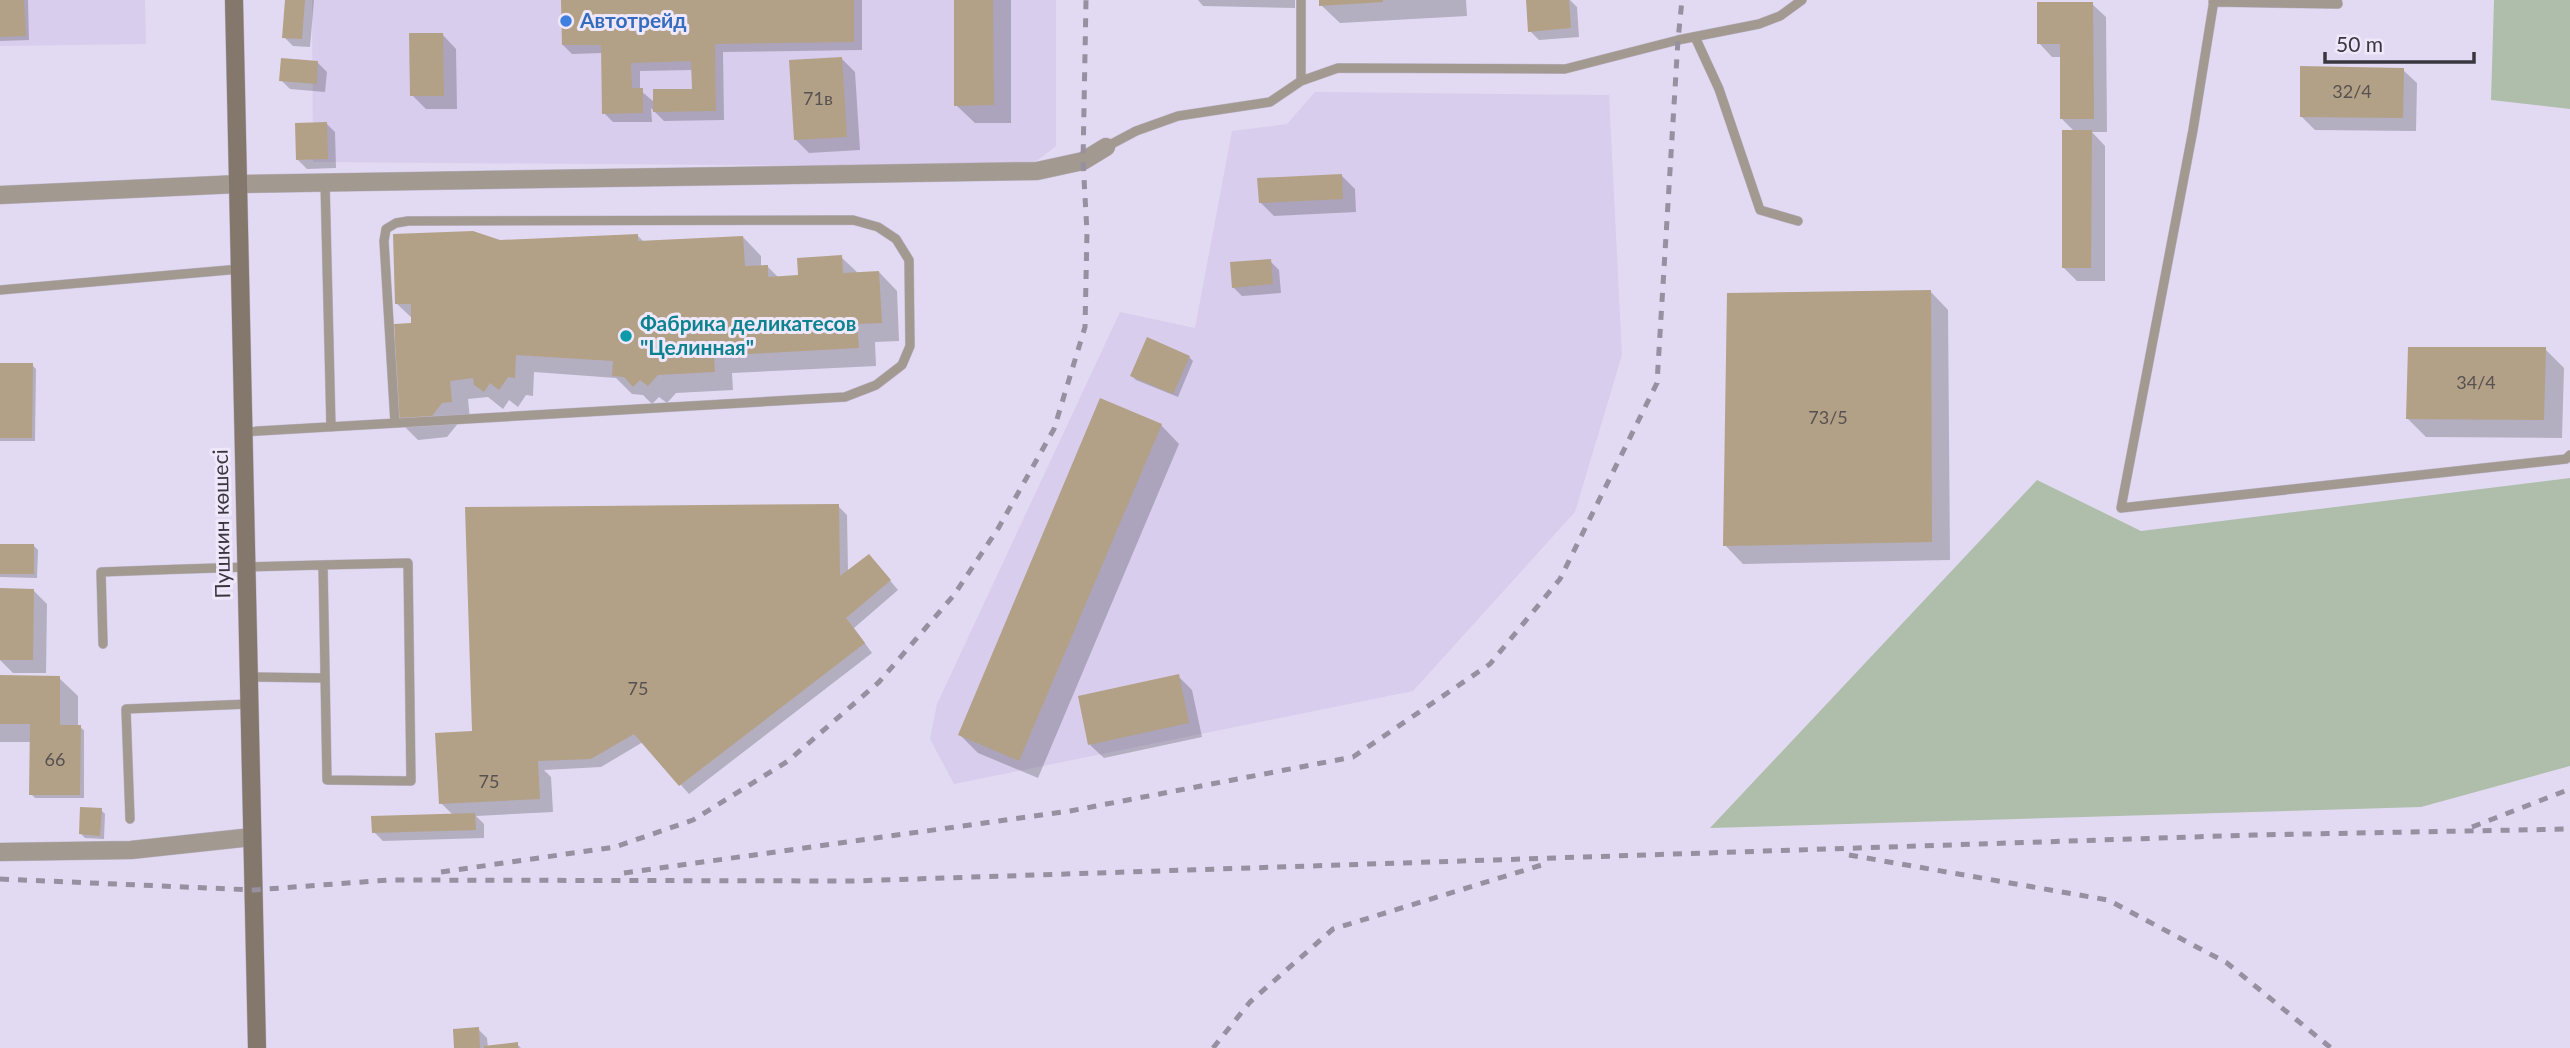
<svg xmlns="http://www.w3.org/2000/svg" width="2570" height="1048" font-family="Lato,sans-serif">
	<rect width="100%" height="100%" fill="#e2daf2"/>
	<!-- built -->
	<path fill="#d8cdec" d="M0,0h145l1,44 -146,2z
		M312,0h744v146l-27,21 -716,-5z
		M1315,92l294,3 13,260 -47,157 -162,179 -459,93 -24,-45 7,-35 183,-392 75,16 37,-197 55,-7z"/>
	<!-- green -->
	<path fill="#aebeab" d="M2494,0h76v109l-79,-9z
		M2570,478v288l-149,41 -711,21 327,-348 104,51z"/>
	<!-- shadow -->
	<path fill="#0003" fill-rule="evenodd" d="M0,0h28l1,40 -29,1z
		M287,0h27l-4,47 -17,-1 -9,-9z
		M563,0h299v50l-139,2 1,68 -60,1 -13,-13 1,14h-39l-9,-9 -1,-60 -31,1 -9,-9zM693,70l1,20 -40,12 -14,-12v-19z
		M956,0h55v123h-36l-19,-18z
		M1198,0h97v8l-92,-2z
		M1321,0h145l1,16 -127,7 -19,-18z
		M1548,0h22l7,7 2,30 -40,3 -9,-9z
		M2092,4l14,13 1,115h-15l13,14v135h-28l-14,-14 12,-135 -13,-13v-62h-10l-13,-14z
		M443,35l13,14 1,60h-31l-14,-14z
		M842,59l13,13 5,78 -51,3 -14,-14z
		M318,63l9,9 -2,20 -35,-3 -9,-9z
		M2403,70l14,13 -1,48 -101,-1 -14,-14z
		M326,123l9,9 1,36 -29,1 -9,-9z
		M1341,175l14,14 1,23 -82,4 -14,-14z
		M637,235l7,7 99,-5 18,19v11l6,-1 12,12 20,-1 42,-20 17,16 21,-1 18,19 2,50 -24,1 1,24 -144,7 1,17 -57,3 -9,10 -8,-6 -7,7 -9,-9 -11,-1 -16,-16 -82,-6 -1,24 -7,-1 -8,12 -9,-7 -6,9 -15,-12 -20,2 2,21 -10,1 -13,16 -29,3 -18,-18 13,-103 -16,-15 103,-62z
		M1270,261l9,9 2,23 -39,3 -9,-9z
		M1930,291l18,19 2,250 -207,4 -18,-19z
		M2545,349l19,19 -2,70 -136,-1 -19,-19z
		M1189,357l4,4 -15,36 -42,-17 -4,-4z
		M0,365h32l4,4 -1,72h-35z
		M1161,425l18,19 -141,334 -60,-25 -18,-18z
		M838,506l9,9 1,57 29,-7 21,25 -44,38 18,25 -183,141 -46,-52 -42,25 -57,3 7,7 2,35 -77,4 8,8v14l-101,3 -9,-9 79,-17 -12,-12 30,-70z
		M0,546h34l4,4 -1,28 -37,-1z
		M33,590l14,14 -1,69h-33l-13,-13z
		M1178,676l14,14 10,47 -98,21 -14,-13z
		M0,677l59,1 19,18v30l6,4v68h-49l-4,-4v-52h-31z
		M101,810l4,4 -1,25 -19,-1 -4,-4z
		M478,1029l9,9 1,10 29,-4 4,4h-65z"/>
	<!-- building -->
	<path fill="#b2a186" d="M0,0h24l2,36 -26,1z
		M285,0h20l-3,39 -20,-1z
		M561,0h293v42l-139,2 1,67 -63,1v-23h39l-1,-28 -60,2 1,25h11v25l-41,1 -1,-69h-39z
		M954,0h39l1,105 -40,1z
		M1319,0h64v2l-64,4z
		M1526,0h43l2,28 -43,4z
		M2037,2h56l1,117h-34v-75h-23z
		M409,33h34l1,63h-34z
		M842,57l5,80 -53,3 -5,-80z
		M281,58l37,3 -1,23 -38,-3z
		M2300,66l104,2 -1,50 -103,-1z
		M327,122l1,37 -32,1 -1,-37z
		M2062,130h30l-1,138h-29z
		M1342,174l1,25 -84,4 -2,-25z
		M473,231l27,9 138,-6v7l105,-5 2,30 23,-1v12l30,-2 -1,-17 45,-3 1,18 36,-2 3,52 -25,1 2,24 -145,8 1,16 -57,3 -10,11 -8,-6 -7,7 -9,-10 -12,-1 1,-15 -97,-6 -1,23 -7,-1 -9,13 -9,-7 -6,9 -10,-7 -1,-7 -23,3 2,21 -10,1 -13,17 -31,3 -4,-99 17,-1v-19h-16l-2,-70z
		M1271,259l2,25 -41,4 -2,-26z
		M1931,290l1,252 -209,4 4,-253z
		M1147,337l43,19 -17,38 -43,-18z
		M2408,347h138l-2,73 -138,-1z
		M0,363h33l-1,75h-32z
		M1100,398l62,26 -143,337 -61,-26z
		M839,504l1,72 29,-22 22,26 -45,38 19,25 -186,143 -45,-52 -43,25 -53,2 2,38 -101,5 -4,-71 37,-2 -7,-224z
		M0,544h34v30h-34z
		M0,588l34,1 -1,71h-33z
		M1179,674l10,49 -101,22 -10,-49z
		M0,675l60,1v49h21l-1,70h-51l1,-71h-30z
		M80,807l22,1 -2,28 -21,-2z
		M475,813l1,17 -104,3 -1,-17z
		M479,1027l1,21h-26l-1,-19z
		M518,1042v6h-34v-2z"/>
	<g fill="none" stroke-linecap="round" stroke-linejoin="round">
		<defs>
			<path id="lane" d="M2214,0l-21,130 -72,378 445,-49 4,-4
				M2213,2l125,2 -1,-4
				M1695,37l24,52 41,121 38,11
				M1301,81l37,-13 227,1 113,-29 81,-16 21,-8 22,-16
				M1106,147l30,-16 42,-15 92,-14 31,-21v-81
				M325,182l6,245
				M0,290l240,-21
				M243,432l602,-35 31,-12 26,-20 8,-19 -1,-86 -13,-21 -18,-12 -25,-7 -445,1 -12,2 -10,6 -2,12 11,182
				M103,644l-2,-72c102,-4 205,-7 307,-9l3,218 -84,-1 -4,-215
				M249,677l76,1
				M130,819l-4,-110 123,-5"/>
			<path id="street" d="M0,195l238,-11 799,-13 46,-10 23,-14
				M0,852l131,-2 121,-13"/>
			<path id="secondary" d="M234,0l23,1048"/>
		</defs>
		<!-- lane casing -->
		<use href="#lane" stroke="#c0b9ce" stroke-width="10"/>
		<!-- street casing -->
		<use href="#street" stroke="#c0b9ce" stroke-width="19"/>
		<!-- secondary casing -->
		<use href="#secondary" stroke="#c0b9ce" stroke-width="19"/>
		<!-- lane -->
		<use href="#lane" stroke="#a29991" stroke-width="9"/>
		<!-- street -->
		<use href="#street" stroke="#a29991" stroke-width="18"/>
		<!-- secondary -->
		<use href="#secondary" stroke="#84776c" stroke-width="18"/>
		<!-- rail -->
		<path stroke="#9690a1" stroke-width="5" stroke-dasharray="9 9" stroke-linecap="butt" d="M2472,827l98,-38
			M1849,855l259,45 119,63 104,85
			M441,872l174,-25 78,-27 95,-59 91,-79 75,-87 45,-68 55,-98 31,-102 2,-95 -4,-71 3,-161
			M624,873l446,-62 283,-54 137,-93 70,-85 97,-196 21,-343 4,-40
			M0,879l254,11 135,-10 464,1 1400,-46 317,-6
			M1213,1048l37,-46 83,-73 212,-65"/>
	</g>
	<!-- markers -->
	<circle fill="#3f7fe0" stroke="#efe8fb" stroke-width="2.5" cx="566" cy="21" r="7"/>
	<circle fill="#0f9aa8" stroke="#efe8fb" stroke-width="2.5" cx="626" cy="336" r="7"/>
	<g text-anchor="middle" stroke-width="6" stroke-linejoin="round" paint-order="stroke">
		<!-- number labels -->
		<g font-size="18" fill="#575151">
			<text x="2352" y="98">32/4</text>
			<text x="818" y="105">71в</text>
			<text x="2476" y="389">34/4</text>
			<text x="1828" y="424">73/5</text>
			<text x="638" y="695">75</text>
			<text x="55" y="766">66</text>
			<text x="489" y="788">75</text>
		</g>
		<!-- shop labels -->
		<g font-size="21" font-weight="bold" fill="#366cbe" stroke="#efe8fb" text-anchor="start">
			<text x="580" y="28">Автотрейд</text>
		</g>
		<!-- culture labels -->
		<g font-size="21" font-weight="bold" fill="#0d838f" stroke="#efe8fb" text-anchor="start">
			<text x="640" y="331">Фабрика деликатесов<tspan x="640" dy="24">"Целинная"</tspan></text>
		</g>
		<!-- street labels -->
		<g font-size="21" fill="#39363f" stroke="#efe8fb">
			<text transform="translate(222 524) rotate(-91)" y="7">Пушкин көшесі</text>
		</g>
	</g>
	<!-- scale -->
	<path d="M2325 52v10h149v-10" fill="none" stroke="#39363f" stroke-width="3.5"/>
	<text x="2336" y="52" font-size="21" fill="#39363f" stroke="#efe8fb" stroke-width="5" paint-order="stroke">50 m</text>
</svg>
